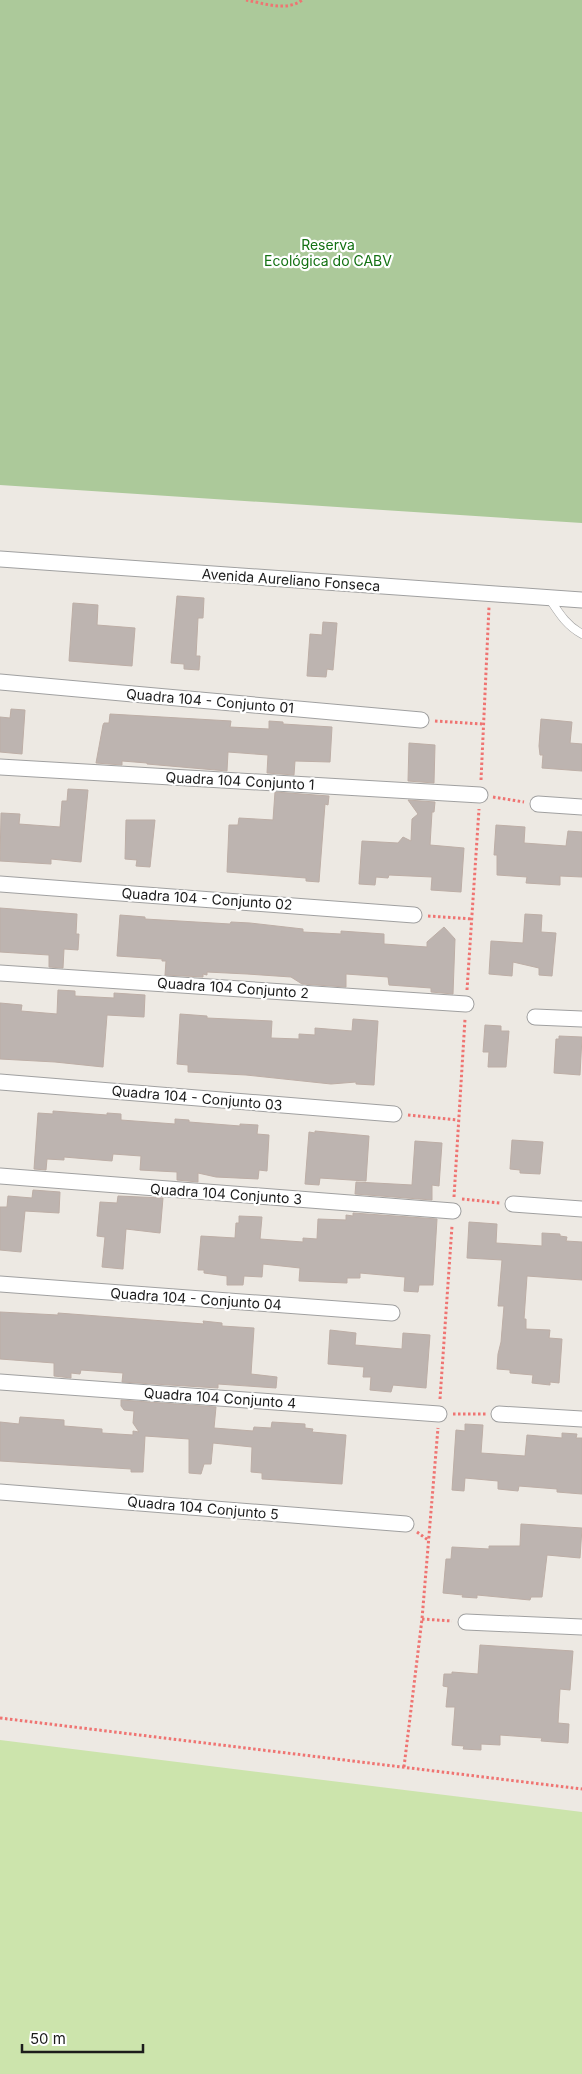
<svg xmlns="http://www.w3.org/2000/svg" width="582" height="2074" font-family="Inter,sans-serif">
	<rect width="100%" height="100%" fill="#ede9e3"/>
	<!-- grass -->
	<path fill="#cce4ac" d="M0,1740l582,72v262h-582z"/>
	<!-- forest -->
	<path fill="#acc99a" d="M0,0h582v523l-582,-38z"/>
	<!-- building -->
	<path fill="#bdb4b0" stroke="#bdaea6" d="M177,596l27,2 -1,20h-5l-2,38h4l-1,14 -15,-1v-5l-13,-1z
		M73,603l25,2 -1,20 38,3 -3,38 -63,-5z
		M323,622l14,1 -4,47 -6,-1 -1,8 -19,-1 3,-42 12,1z
		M11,709l14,1 -3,44 -22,-2v-35l10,1z
		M110,714l121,7 -1,6 39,2v-8l14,1v2l49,3 -2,35 -35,-1 -1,14 -27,-2 1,-18 -40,-3 -1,19 -80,-7v-1l-25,-2v4l-26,-2 7,-38 1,-2h5z
		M541,719l31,3 -2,21 12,1v27l-40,-3 1,-13h-3l-1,-9z
		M409,743l26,2 -1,38 -26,-2z
		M68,789l20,1 -7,72 -30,-3v5l-51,-3 1,-48 19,1 -1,10 41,3 2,-26h5z
		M275,792l54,4 -1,9 -3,-1 -6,78 -13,-1v-3l-79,-6 2,-47h9l1,-7 34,2z
		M408,800l27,2 -1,10h-2l-2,33 34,3 -3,44 -30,-2 1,-13 -43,-2 -1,3 -12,-1 -1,8 -16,-1 3,-43 36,2 5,-6 8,4 1,-22 6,-5z
		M126,820h29l-5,47 -14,-1 1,-6 -12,-1z
		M496,825l29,2 -1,16 42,3 2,-15 14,1v45l-22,-1v9l-34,-2 1,-6 -30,-2v-20h-3z
		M0,908l77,6 -1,20h3l-1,16 -14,-1 -1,19 -14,-1v-12l-49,-3z
		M525,914l17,1 -1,17 15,1 -4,43 -13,-1v-7l-26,-6 -1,14 -23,-2 2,-33 32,2z
		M120,915l25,2v2l85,5 1,-2 19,1 53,6v3l38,2v-3l43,3v10l43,3v-5l17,-15 11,12 -2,55 -22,-2v-4l-42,-3 -1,-8 -42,-3v13l-44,-3 -11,-7 -44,-3 -40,-2v3l-4,-1v3l-38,-2 1,-14h-4v-2l-45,-3z
		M58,990l17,1v5l39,2v-5l31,2 -1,22 -37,-2 -4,52 -48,-5 -55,-3v-56l22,2 -1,6 36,3z
		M180,1014l27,2v2l65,3 -1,17 28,1v-5l16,1v-7l37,3 1,-12 25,2 -4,64 -18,-1v-2l-25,2 -85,-9 -58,-3v-7l-11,-1z
		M485,1025l16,1v5h8l-3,36h-18l1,-15h-6z
		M559,1036l23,1 -2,38 -26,-2 2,-34h3z
		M53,1111l54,4v-2l14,1v6l54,4v-5l14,1v2l51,4v-2l18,1 -1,9 12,1 -2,36 -8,-1 -1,9 -42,-2 -18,-4v9l-21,-2v-8l-37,-2 1,-14 -28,-2 -1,7 -48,-4v3l-17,-1 -1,11 -12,-1 4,-56 15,1z
		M315,1131l54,5 -3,45 -46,-3 -1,7 -14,-1 4,-52 6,1z
		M512,1140l31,2 -3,32 -20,-1v-3l-10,-1z
		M415,1141l27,2 -3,43 -7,-1v15l-77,-6 1,-12 56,3z
		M33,1190l27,2 -1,21 -34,-2 -4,41 -21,-2v-43h7l1,-11 24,2z
		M118,1196l45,2 -3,35 -34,-4 -3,40 -21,-2 3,-30 -8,-1 3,-34 17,1z
		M353,1213l84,6 -4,66h-14l-1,7 -14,-1 1,-14 -45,-4v5h-13v5l-48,-2 1,-13 -37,-4 -1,13 -18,-1 -1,9h-16v-9l-23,-3v-3h-6l3,-34 34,2 1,-15h3v-7l23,1 -2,22 43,3v-4l14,1 1,-20 28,1v-5l7,1z
		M469,1222l28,2 -1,19 46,3v-13l18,1v2l7,1 -1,4 16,1v38l-55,-4 -3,43h2v10l24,1 -1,8 13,1 -3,44 -9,-1v3l-18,-2 1,-8 -23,-2v-3l-13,-1 1,-15 3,-12 3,-36h-6l4,-46 -35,-2z
		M0,1312l58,3v-2l146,11 -1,-3 19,2v3l32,2 -3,46 26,3 -1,11 -58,-4v4l-96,-6 1,-9 -42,-3 -1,4 -9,-1v5l-17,-2v-13l-54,-4z
		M330,1330l26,3 -1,12 47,4 1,-16 27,2 -4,53 -33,-3 -2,7 -21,-2 1,-13h-8l1,-10 -36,-3z
		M121,1400l95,7 -2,21 39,3 1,-4 17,1 1,-6 33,2v4l8,1 -1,3 34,3 -4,49 -80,-5v-6l-11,-1 1,-25 -39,-4 -2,21h-7l-3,10 -12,-1v-34l-44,-3 -2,36h-12v-3l-131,-8v-39l19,2 1,-7 44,3v6l38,3v4l31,2v-4l6,1 -6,-9 1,-12 -10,-1 -3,-4z
		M465,1424l18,1 -2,28 44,3 2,-21 35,3v-5l15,1 -1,4h6v56l-25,-2v-3l-38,-3 -1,5 -20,-2v-8l-33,-3 -1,13 -12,-1 4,-60 9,1z
		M521,1524l61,4 -2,30 -33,-3 -5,42h-11l-1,3 -53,-5v3l-15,-1 1,-2 -20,-2 3,-34h5l1,-12 37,2v-3h31z
		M480,1645l93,6 -3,39 -10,-1 -2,34 11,1 -1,19 -27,-2 1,-3 -42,-3v10l-19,-1v6l-18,-1 1,-3 -12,-1 3,-38h-9l2,-20 -5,-1 1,-12h8v-2l26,2z"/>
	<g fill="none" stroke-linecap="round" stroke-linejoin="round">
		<defs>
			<path id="service" d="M549,598c10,15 17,27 33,36"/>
			<path id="minor" d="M0,559l582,41
				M0,682l421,38
				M0,767l480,28
				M538,804l44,3
				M0,884l414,31
				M0,973l466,31
				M535,1017l47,2
				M0,1082l394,32
				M0,1176l453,35
				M513,1204l69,5
				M0,1284l392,29
				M0,1382l439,32
				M499,1414l83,5
				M0,1492l406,32
				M466,1622l116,5"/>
		</defs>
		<!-- service casing -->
		<use href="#service" stroke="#a0a0a0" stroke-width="9"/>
		<!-- minor casing -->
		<use href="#minor" stroke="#a0a0a0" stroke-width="17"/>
		<!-- path -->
		<path stroke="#ef7472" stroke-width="3" stroke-dasharray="2.5 2.5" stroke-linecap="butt" d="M246,0c17,3 41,12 56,0
			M435,721l47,3
			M481,780l8,-173
			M493,797l31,5
			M428,916l45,3
			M467,990l12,-181
			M408,1115l50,5
			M454,1197l11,-178
			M462,1199l38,4
			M440,1399l12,-173
			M453,1414h33
			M417,1532l11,8
			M422,1619l30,2
			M0,1718l582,71
			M404,1767l18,-148 16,-191"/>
		<!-- service -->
		<use href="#service" stroke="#fff" stroke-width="8"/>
		<!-- minor -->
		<use href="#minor" stroke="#fff" stroke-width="15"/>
	</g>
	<g text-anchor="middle" stroke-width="4.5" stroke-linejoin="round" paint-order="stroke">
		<!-- park labels -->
		<g font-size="14" fill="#137113" stroke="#fff">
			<text x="328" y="250">Reserva<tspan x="328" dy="16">Ecológica do CABV</tspan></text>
		</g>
		<!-- street labels -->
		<g font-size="14" fill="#1c1c1c" stroke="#fff">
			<text transform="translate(291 580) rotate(4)" y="5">Avenida Aureliano Fonseca</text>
			<text transform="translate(210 701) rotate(5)" y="5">Quadra 104 - Conjunto 01</text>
			<text transform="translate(240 781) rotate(3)" y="5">Quadra 104 Conjunto 1</text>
			<text transform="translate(207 899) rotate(4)" y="5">Quadra 104 - Conjunto 02</text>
			<text transform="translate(233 988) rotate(4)" y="5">Quadra 104 Conjunto 2</text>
			<text transform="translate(197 1098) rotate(5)" y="5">Quadra 104 - Conjunto 03</text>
			<text transform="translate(226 1194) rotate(4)" y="5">Quadra 104 Conjunto 3</text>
			<text transform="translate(196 1299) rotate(4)" y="5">Quadra 104 - Conjunto 04</text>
			<text transform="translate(220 1398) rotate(4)" y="5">Quadra 104 Conjunto 4</text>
			<text transform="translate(203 1508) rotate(5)" y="5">Quadra 104 Conjunto 5</text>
		</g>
	</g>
	<!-- scale -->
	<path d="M22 2044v8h121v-8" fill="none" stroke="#1c1c1c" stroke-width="2.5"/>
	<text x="30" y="2044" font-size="15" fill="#1c1c1c" stroke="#ffffff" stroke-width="4" paint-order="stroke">50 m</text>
</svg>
